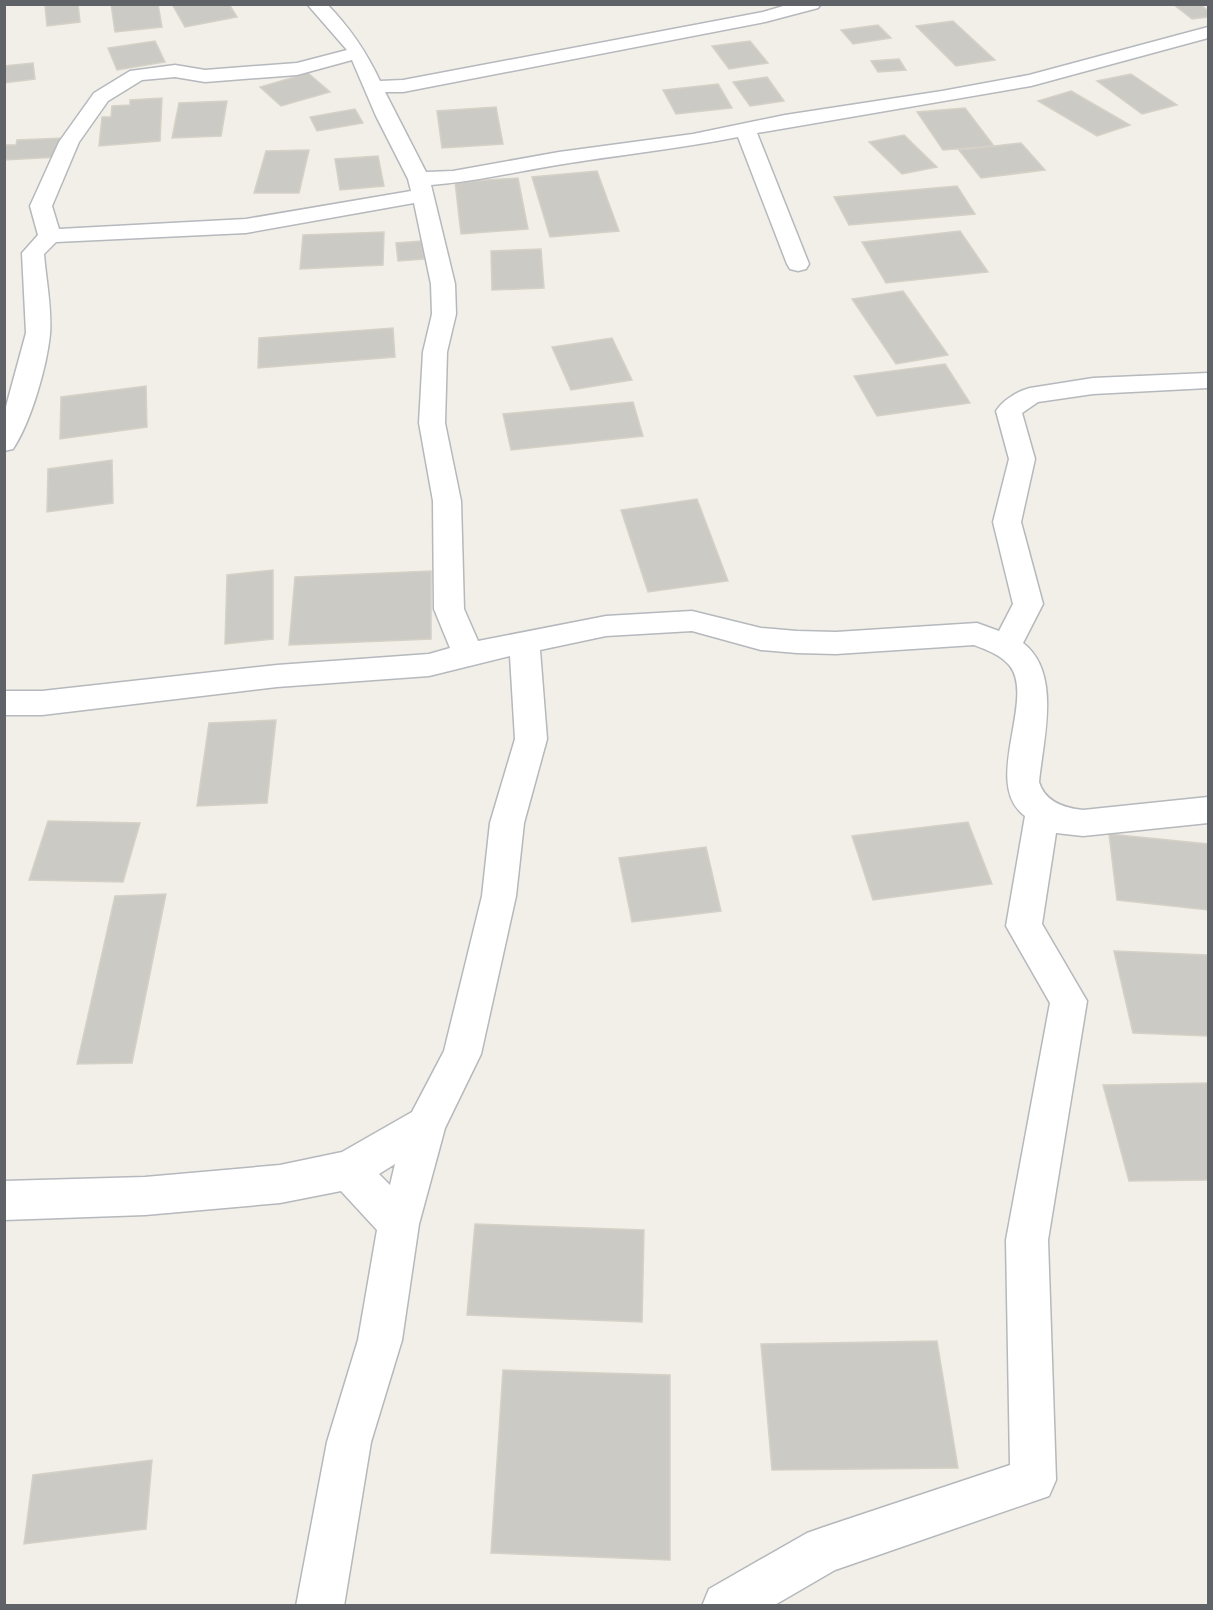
<svg xmlns="http://www.w3.org/2000/svg" width="1213" height="1610" font-family="Raleway,sans-serif">
	<rect width="100%" height="100%" fill="#f1efe8"/>
	<!-- building -->
	<path fill="#cccac5" stroke="#d6d1c6" stroke-width="1.5" d="M78,4l2,18 -33,4 -2,-20z
		M111,4h47l4,23 -47,5z
		M172,4h57l8,13 -52,10z
		M1173,4h27l8,7v6l-16,2z
		M953,21l42,39 -39,6 -40,-40z
		M878,25l13,13 -38,6 -12,-14z
		M155,41l10,21 -48,8 -9,-22z
		M750,41l18,22 -39,6 -17,-23z
		M899,59l7,11 -28,2 -7,-11z
		M33,63l2,16 -31,4v-17z
		M308,73l22,19 -49,14 -21,-19z
		M1131,74l46,31 -35,9 -45,-33z
		M767,77l17,24 -34,5 -17,-24z
		M718,84l14,24 -56,6 -13,-24z
		M1071,91l59,34 -33,11 -59,-35z
		M162,98l-2,43 -61,5 3,-29h9l1,-11 18,-1v-5z
		M227,101l-6,35 -49,2 7,-35z
		M496,107l7,37 -61,4 -5,-37z
		M965,108l29,38 -51,4 -26,-38z
		M355,109l8,14 -46,8 -7,-14z
		M904,135l33,32 -35,7 -33,-32z
		M63,138l-5,19 -54,3v-15h12l1,-5z
		M1021,143l24,27 -64,8 -22,-28z
		M309,150l-10,43h-45l12,-42z
		M378,156l6,30 -44,4 -5,-31z
		M597,171l22,60 -69,6 -18,-60z
		M518,178l10,51 -67,5 -6,-52z
		M957,186l18,28 -126,11 -15,-28z
		M960,231l28,41 -102,11 -24,-41z
		M384,232l-1,33 -83,4 3,-34z
		M422,241l2,18 -26,2 -2,-18z
		M541,249l3,39 -52,2 -1,-39z
		M903,291l45,64 -52,9 -44,-65z
		M393,328l2,29 -137,11 1,-30z
		M612,338l20,42 -61,10 -19,-43z
		M945,364l25,39 -93,13 -23,-40z
		M146,386l1,41 -87,12 1,-42z
		M633,402l10,34 -132,14 -8,-36z
		M112,460l1,43 -66,9 1,-43z
		M697,499l31,82 -80,11 -27,-82z
		M273,570v69l-48,5 2,-69z
		M431,571v68l-142,6 6,-68z
		M276,720l-9,83 -70,3 12,-83z
		M48,821l92,2 -17,59 -94,-2z
		M968,822l24,62 -119,16 -21,-64z
		M1109,834l99,10v66l-91,-10z
		M706,847l15,64 -89,11 -13,-64z
		M166,894l-34,169 -55,1 38,-168z
		M1114,951l94,4v81l-75,-3z
		M1208,1083v97l-79,1 -26,-96z
		M475,1224l169,6 -2,92 -175,-7z
		M937,1341l21,127 -186,2 -11,-126z
		M503,1370l167,5v185l-179,-7z
		M152,1460l-6,69 -122,15 9,-69z"/>
	<g fill="none" stroke-linecap="round" stroke-linejoin="round">
		<defs>
			<path id="minor" d="M307,4h20c23,24 39,47 53,77l23,-1 360,-68 27,-8h31l-3,4 -53,14 -362,70h-18l41,80 27,-1 106,-19 134,-18 92,-19 157,-24 87,-16 179,-48v11l-177,48 -274,47 52,131 -3,5 -8,2 -8,-2 -3,-5 -49,-127c-60,12 -121,18 -181,28 -42,7 -83,17 -126,20l24,99 1,30 -9,38 -2,71 16,78 3,108 14,32 128,-25 86,-5 69,17 36,3 39,1 141,-9 22,8 14,-27 -20,-82 16,-63 -13,-48c7,-11 22,-20 34,-23l63,-10 115,-5v15l-115,6 -55,8 -16,11 13,46 -14,63 22,82 -20,39c39,30 20,96 16,139 6,20 25,26 44,28l125,-13v26l-125,13 -27,-3 -14,91 45,77 -39,239 8,240 -7,16 -214,74 -62,36h-71l7,-17 98,-56 17,-6 186,-62 -4,-225 44,-237 -44,-77 19,-110c-44,-32 11,-116 -15,-150 -9,-11 -23,-16 -36,-21l-138,9 -39,-1 -36,-3 -69,-19 -86,5 -66,14 7,89 -23,84 -8,73 -35,158 -36,74 -26,96 -17,116 -31,102 -27,164h-48l31,-164 31,-102 19,-110 -36,-39 -61,12 -135,12 -141,5v-39l141,-4 135,-12 62,-13 70,-40 32,-61 38,-155 8,-73 25,-84 -5,-83 -81,20 -152,11 -235,28h-38v-24h38l235,-26 152,-11 21,-6 -16,-39 -1,-108 -14,-78 4,-71 9,-38 -1,-30 -17,-81 -168,30 -190,9 -12,12c2,26 8,54 6,80 -3,32 -19,88 -37,115l-9,2v-37l22,-81 -4,-80 16,-18 -8,-29 29,-64 35,-49 36,-22 45,-6 30,5 92,-7 50,-13zM352,60l24,56 32,63 3,12 -165,28 -187,10 -7,-23 27,-64 29,-41 34,-21 33,-3 30,5 92,-7zM395,1164l-5,21 -11,-11z"/>
		</defs>
		<!-- minor casing -->
		<use href="#minor" stroke="#b5b8bc" stroke-width="3"/>
		<!-- minor -->
		<use href="#minor" fill="#fff" fill-rule="evenodd"/>
	</g>
	<!-- border -->
	<rect width="1213" height="1610" fill="none" stroke="#5f6368" stroke-width="12"/>
</svg>
